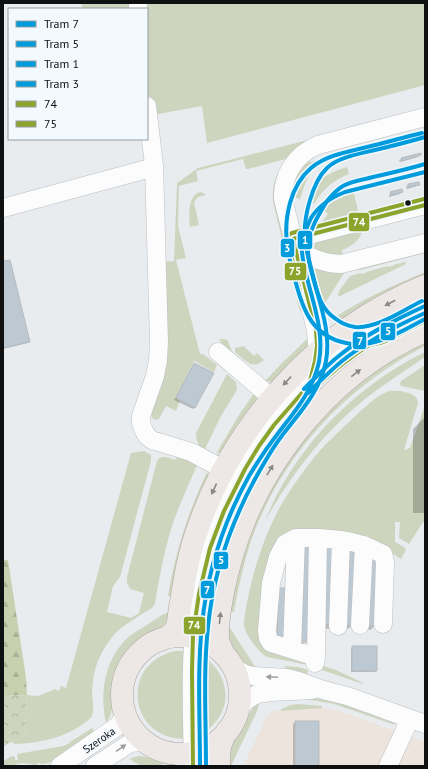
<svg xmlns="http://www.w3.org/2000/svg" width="428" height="769" font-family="'PT Sans',sans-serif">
	<defs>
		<pattern id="forest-firs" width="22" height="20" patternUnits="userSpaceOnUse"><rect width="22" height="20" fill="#c8d0b0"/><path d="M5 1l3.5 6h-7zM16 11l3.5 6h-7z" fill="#abb296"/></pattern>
		<pattern id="park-crowns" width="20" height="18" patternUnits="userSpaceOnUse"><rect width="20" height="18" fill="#ced5bf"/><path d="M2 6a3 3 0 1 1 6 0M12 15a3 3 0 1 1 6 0" fill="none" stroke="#b0b6a3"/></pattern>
	</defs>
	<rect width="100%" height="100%" fill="#e8ecef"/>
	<!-- commercial -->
	<path fill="#ede4dd" d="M310,708h16l14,3 85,31v24h-182l24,-50 6,-5z"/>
	<!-- grass -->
	<path fill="#ced5bf" d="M81,3h344v82l-218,58 -5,-37 -55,10v-107h-64z
		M425,110l-136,48 -41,11h-2l-3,-10 -47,12 2,10 -19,5 -1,40 8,32 -10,2 24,94h3l14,11 -3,7 -20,-11 -19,37 5,3 -4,10 -10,-5 -7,13 -4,1 -3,-3 -1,-4 12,-151 11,-1 3,-78 21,-15z
		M344,155l1,6 -12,4 -14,7h-1l13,-12z
		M321,159c-12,12 -16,24 -21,40l-9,-3 2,-15 10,-17z
		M347,167l2,7c-16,6 -27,16 -35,30l-4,-2 3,-8 -3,-1c8,-15 21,-21 37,-26z
		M280,169l24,144 -3,-1 -2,-4 -26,-106c-1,-11 1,-24 7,-33z
		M200,192l3,1 3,2 -8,2 -4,5 5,23 -9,2c-1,-10 -3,-31 10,-35z
		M354,193l4,18 -29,12 -10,3 9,-12 -6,-6c10,-7 19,-13 32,-15z
		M362,228c1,11 -11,19 -20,22l1,7 -9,1 -20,-9 1,-6z
		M425,249v4l-65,17h-3l-3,-1z
		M308,261l23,12 15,-3 -24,38 -5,-6z
		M405,262l1,2 -66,32h-2l1,-5 11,-15 11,-3v1l5,-1v-1l22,-6v1l5,-1v-1z
		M425,272v7l-78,40h-6l-7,-1c28,-19 60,-33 91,-46z
		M425,317v7l-112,79 -3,-3c34,-35 71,-61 115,-83z
		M308,338v8l-36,36 -7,-1 16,-17z
		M219,339h5l4,2 5,14 -9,-8z
		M425,339v7c-80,41 -146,112 -175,198 -7,22 -12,45 -16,68l-6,-1 14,-64 46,-92 60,-66z
		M244,346l10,10 3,-3 7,7c-12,11 -19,0 -29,-8v-4z
		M425,352v5c-20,14 -41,27 -60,42 -42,34 -74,76 -100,122 29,-73 90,-135 160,-169z
		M425,365v26l-24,-5 -1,-2 1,-3z
		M227,374l9,8 1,8 -16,26 -17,35c-6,-6 -8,-10 -8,-18z
		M389,391c9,-1 29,1 29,12l-14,47 6,-2 15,-43v117h-2l-14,22 -10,-6 1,-16h-5v20l9,5 2,3 -5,9 -8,-5 -2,-5 -16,-6 -83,-13 -30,110 47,21 -1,4 -41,-8c-7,-3 -22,-23 -23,-31 0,-11 3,-23 5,-33 8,-36 20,-70 40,-101 11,-16 22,-32 35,-46 10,-10 21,-20 31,-30 9,-8 22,-21 34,-25z
		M254,393l2,4v5l-33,49 -7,3 21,-36z
		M144,451l7,4v6l-31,116 -7,9 -6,26 24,6 8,-5 5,-20 -14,-4 -3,-6v-6l30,-116c4,-7 12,-3 18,-1l3,-5 20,8c-9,21 -19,42 -26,63 -8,26 -13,52 -17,78l-3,4c-11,6 -21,13 -31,20 -15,13 -26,34 -28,53 0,4 -1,8 -1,12 0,7 3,15 0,22 -1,4 -5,6 -8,8 -19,15 -45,20 -69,21l-4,-2 14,-6 2,-41 11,1 15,-6 1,-1 5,2 2,-5 5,2 65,-235z
		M207,472l2,7 -35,119 -6,-2c7,-43 20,-84 39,-124z
		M244,493l4,2 -34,112 -6,-2c7,-39 17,-77 36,-112z
		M171,612c-7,17 -11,16 -26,24v1c-20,14 -31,35 -32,60h-1c1,10 0,18 -6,26 -7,-30 -1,-67 25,-88 10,-7 21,-13 31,-20l5,-2z
		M227,626l3,2 28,43 -13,-6 -15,-22z
		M176,651h11l-2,88c-58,0 -65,-77 -9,-88z
		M204,657h1c26,21 29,54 0,75l-2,-1v-55z
		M321,665l17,6 25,12v1l-41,-14z
		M285,666l13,1 10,3 -1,4 -14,-1 -8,-6z
		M306,699h25l63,23 1,3 -61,-21z
		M260,701l-2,8 -27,57h-5v-13l16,-26 3,-8h2c3,-7 6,-13 13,-18z
		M299,704l23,2v2l-41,3v-2l10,-4z
		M92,728l3,6 -40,26c-6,3 -11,5 -18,3v2l-15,-2 -13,3h-6v-5l9,-5 3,1v3h3l-1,-6 46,-8 7,-3v-1z
		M140,756l12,2 1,-1 5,3 6,6c-13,0 -24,2 -34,-7l4,-2z"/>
	<!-- forest -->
	<path fill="url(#forest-firs)" d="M3,560h5l18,118 1,17 -24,1z"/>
	<!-- park -->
	<path fill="url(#park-crowns)" d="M27,695l-2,41 -14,6 -7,4v3l-1,1v-54z"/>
	<!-- shadow -->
	<path fill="#0003" d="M420,155l-2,2 -18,5 -1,-2 2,-1z
		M419,184l-2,2 -10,3 -1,-2 2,-2z
		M401,192l-1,2 -11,3v-2l2,-2z
		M3,262l26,79 -2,2 -24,6z
		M194,364v44l-1,1 -19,-9 18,-34z
		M425,417v96h-12v-84z
		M322,549l12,76 -4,4 -11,-1z
		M344,551l8,74 -4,4 -10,-1z
		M367,562l8,63 -4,5 -7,-1z
		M279,589l5,53 -10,-1z
		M353,647l23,23 -1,2h-24v-23z
		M295,722h23v44h-25v-42z"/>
	<!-- building -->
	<path fill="#bdc9d2" stroke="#b8babc" d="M421,153v2l-19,6 -1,-3z
		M419,182l1,3 -12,2v-3z
		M402,189l1,3 -12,3 -1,-3z
		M10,260l20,82 -27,6v-87z
		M194,363l20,10 -19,35 -19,-10z
		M299,542l12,1 -4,99h-12z
		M326,543l12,1 -3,81 -12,-1z
		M344,550h12l-3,75h-12z
		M371,557h8l-3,69h-8z
		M279,588h12l-2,50 -12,-1z
		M352,646h25v25h-25z
		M295,721h24v45h-24z"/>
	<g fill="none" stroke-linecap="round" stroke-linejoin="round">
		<defs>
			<path id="minor" d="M138,3v6
				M147,106l7,59 5,177 -1,18 -3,16 -14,40v7l3,8 3,5 5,4 39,12 45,24
				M3,208l144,-39 7,-4
				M293,239l132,-34
				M295,249c16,8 28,15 46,15l84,-21
				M218,352l54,46
				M315,363l2,-17 -1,-16 -33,-131c-1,-24 13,-45 35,-54l107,-28
				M360,625l4,-80
				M338,626l3,-86
				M292,649l4,-111
				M316,657l-45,-14 -3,-5 -1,-7 4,-48 7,-26 7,-13 11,-6h22
				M315,663l1,-6 2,-119c15,1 30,2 44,7 7,2 14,6 21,9l2,8 -2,62
				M232,664c12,17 35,11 54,14 12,2 23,7 35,11 8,3 17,4 26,7 26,9 52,19 78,28
				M238,711l3,-5 6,-6 10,-6 13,-2 42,-2
				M170,752c9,3 15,7 21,14
				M60,766l59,-41 4,-8 1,-12
				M95,766l35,-23 11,-1 9,2
				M193,766c-1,-53 -4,-107 4,-160 12,-78 47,-149 99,-208 15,-16 30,-32 48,-46 23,-18 54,-34 81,-46
				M201,766l5,-12 10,-12
				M388,766l22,-47"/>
			<path id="major" d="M122 695a59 59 0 1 1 118 0a59 59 0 1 1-118 0Z
				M161,640c6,-3 13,-6 16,-14 2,-7 2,-16 4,-24 3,-20 6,-39 12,-59 35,-114 120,-211 232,-257
				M225,656c-3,-6 -6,-11 -7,-17 -1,-15 3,-37 6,-51 22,-110 98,-212 201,-257
				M219,766c0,-15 0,-22 8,-35"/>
		</defs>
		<!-- minor casing -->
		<use href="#minor" stroke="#bdbfc2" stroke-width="19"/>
		<!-- major casing -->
		<use href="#major" stroke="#aea4a3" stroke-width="23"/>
		<!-- minor -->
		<use href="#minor" stroke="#fcfcfd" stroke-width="18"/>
		<!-- major -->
		<use href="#major" stroke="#ede8e6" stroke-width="22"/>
		<defs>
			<path id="bus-1" d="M293,239l132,-34
				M301,403c37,-41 75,-65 124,-89
				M193,766l-1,-95 1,-37 6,-40 11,-46 14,-37 21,-42 14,-23 15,-21 35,-40 6,-24 2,-15 -1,-16 -23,-91"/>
			<path id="bus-2" d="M424,199l-132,34 -4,2 -1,4c3,13 7,26 10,40 2,8 4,18 7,27 8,19 24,34 45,38 12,2 25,2 37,-3l39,-20"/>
		</defs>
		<!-- bus-1 casing -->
		<use href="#bus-1" stroke="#f2f9ff" stroke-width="7"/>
		<!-- bus-2 casing -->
		<use href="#bus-2" stroke="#f2f9ff" stroke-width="7"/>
		<!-- bus-1 -->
		<use href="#bus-1" stroke="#8ca32c" stroke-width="4"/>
		<!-- bus-2 -->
		<use href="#bus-2" stroke="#8ca32c" stroke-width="4"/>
		<defs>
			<path id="tram-1" d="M304,389c12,-12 23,-24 36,-34 26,-21 55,-35 85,-49
				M200,766c0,-47 -3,-94 2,-141 5,-52 22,-104 47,-149 9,-15 19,-30 30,-44 17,-22 34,-42 40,-70 5,-28 -4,-54 -11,-80 -3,-12 -7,-25 -6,-37 1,-10 5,-18 9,-27 8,-13 19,-20 34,-26l80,-20"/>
			<path id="tram-2" d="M308,393c11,-11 22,-22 34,-32 25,-20 54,-35 83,-48
				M206,766c0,-46 -3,-93 2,-139 5,-52 22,-102 47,-148 8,-14 16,-29 26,-42 18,-24 39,-45 45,-76 5,-27 -5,-54 -12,-80 -3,-11 -7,-23 -6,-35 1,-16 11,-32 19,-45 5,-6 9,-11 16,-15 9,-5 20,-6 30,-9 18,-4 35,-8 52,-13"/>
			<path id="tram-3" d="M422,301c-19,9 -45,28 -67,26 -7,-1 -14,-4 -19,-8 -17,-11 -19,-29 -24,-47 -3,-11 -6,-22 -7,-33 -2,-20 7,-57 22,-71 12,-11 32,-14 48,-18 17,-4 33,-8 50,-13"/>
			<path id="tram-4" d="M422,133c-18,4 -37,10 -55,14 -20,5 -40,8 -56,21 -21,18 -27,50 -24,76 1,11 4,21 7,32 8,30 16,60 52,67 29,6 54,-11 79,-24"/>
		</defs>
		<!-- tram-1 casing -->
		<use href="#tram-1" stroke="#f2f9ff" stroke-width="7"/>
		<!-- tram-2 casing -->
		<use href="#tram-2" stroke="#f2f9ff" stroke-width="7"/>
		<!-- tram-3 casing -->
		<use href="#tram-3" stroke="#f2f9ff" stroke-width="7"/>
		<!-- tram-4 casing -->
		<use href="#tram-4" stroke="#f2f9ff" stroke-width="7"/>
		<!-- tram-1 -->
		<use href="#tram-1" stroke="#009cdd" stroke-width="4"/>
		<!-- tram-2 -->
		<use href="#tram-2" stroke="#009cdd" stroke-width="4"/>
		<!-- tram-3 -->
		<use href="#tram-3" stroke="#009cdd" stroke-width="4"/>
		<!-- tram-4 -->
		<use href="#tram-4" stroke="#009cdd" stroke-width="4"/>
	</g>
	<!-- one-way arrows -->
	<defs><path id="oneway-solid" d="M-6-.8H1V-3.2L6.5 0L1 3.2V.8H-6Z"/></defs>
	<g fill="#898787">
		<use href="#oneway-solid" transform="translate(390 303) rotate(152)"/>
		<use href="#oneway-solid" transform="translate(356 373) rotate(-38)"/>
		<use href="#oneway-solid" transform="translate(287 381) rotate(133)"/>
		<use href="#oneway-solid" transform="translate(270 470) rotate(-59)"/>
		<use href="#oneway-solid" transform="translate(214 489) rotate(115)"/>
		<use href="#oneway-solid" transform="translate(220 618) rotate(-84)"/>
	</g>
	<g fill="#9d9e9f">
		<use href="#oneway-solid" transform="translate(272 677) rotate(-177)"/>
		<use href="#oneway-solid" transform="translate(121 748) rotate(-35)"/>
	</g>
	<!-- markers -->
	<circle fill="#0e1012" stroke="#f2f9ff" stroke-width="1.5" cx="408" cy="203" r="3.5"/>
	<g text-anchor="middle" stroke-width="3" stroke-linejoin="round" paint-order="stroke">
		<!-- street labels -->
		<g font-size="11" fill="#0e1012" stroke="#f2f9ff">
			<text transform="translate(99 740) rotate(-35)" y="4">Szeroka</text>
		</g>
	</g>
	<g stroke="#f2f9ff" stroke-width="1.5">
		<rect x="348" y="212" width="22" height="20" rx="4" fill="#8ca32c"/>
		<rect x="297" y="230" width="16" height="20" rx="4" fill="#009cdd"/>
		<rect x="280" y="238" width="15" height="20" rx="4" fill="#009cdd"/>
		<rect x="284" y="262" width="23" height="19" rx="4" fill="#8ca32c"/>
		<rect x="380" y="322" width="16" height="19" rx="4" fill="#009cdd"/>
		<rect x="352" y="331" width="15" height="19" rx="4" fill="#009cdd"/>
		<rect x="213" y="551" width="16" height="19" rx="4" fill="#009cdd"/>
		<rect x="200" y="580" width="15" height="19" rx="4" fill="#009cdd"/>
		<rect x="183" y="616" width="23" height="19" rx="4" fill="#8ca32c"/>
	</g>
	<g font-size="11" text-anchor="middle" font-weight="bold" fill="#fff">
		<text x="359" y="226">74</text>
		<text x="305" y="244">1</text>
		<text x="287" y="252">3</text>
		<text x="295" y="275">75</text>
		<text x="388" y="335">5</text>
		<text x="360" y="345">7</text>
		<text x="221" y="564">5</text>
		<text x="207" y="594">7</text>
		<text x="194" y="629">74</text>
	</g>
	<!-- border -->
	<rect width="428" height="769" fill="none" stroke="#0e1012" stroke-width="8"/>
	<!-- legend -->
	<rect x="8" y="8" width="140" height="132" fill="#f2f9ff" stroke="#979ca0"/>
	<rect x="16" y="21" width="20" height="6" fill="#009cdd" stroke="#979ca0"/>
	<text x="44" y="28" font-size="12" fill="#0e1012">Tram 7</text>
	<rect x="16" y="41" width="20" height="6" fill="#009cdd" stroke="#979ca0"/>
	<text x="44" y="48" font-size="12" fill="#0e1012">Tram 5</text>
	<rect x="16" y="61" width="20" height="6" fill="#009cdd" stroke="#979ca0"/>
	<text x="44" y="68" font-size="12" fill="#0e1012">Tram 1</text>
	<rect x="16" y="81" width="20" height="6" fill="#009cdd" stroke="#979ca0"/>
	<text x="44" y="88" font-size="12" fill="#0e1012">Tram 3</text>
	<rect x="16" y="101" width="20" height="6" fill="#8ca32c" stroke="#979ca0"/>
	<text x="44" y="108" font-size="12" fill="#0e1012">74</text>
	<rect x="16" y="121" width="20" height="6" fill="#8ca32c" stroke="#979ca0"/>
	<text x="44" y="128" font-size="12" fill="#0e1012">75</text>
</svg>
